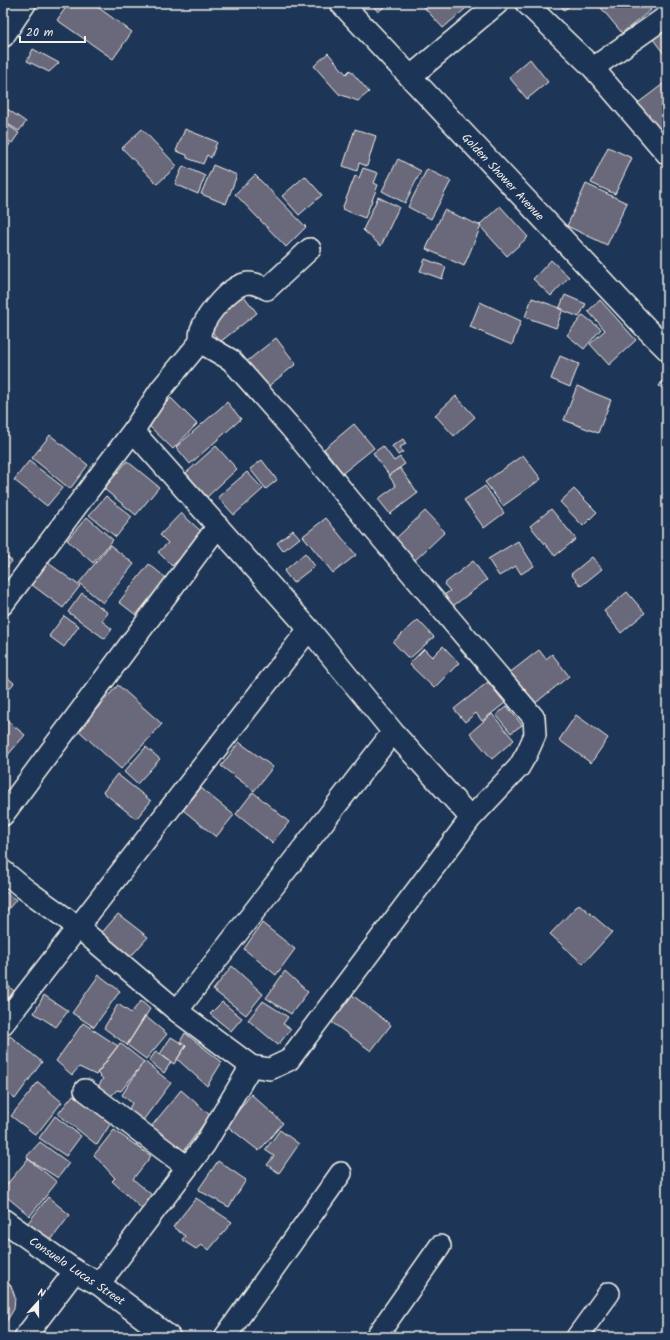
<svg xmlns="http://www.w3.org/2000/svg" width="670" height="1340" font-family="Kalam,sans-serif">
	<rect width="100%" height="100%" fill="#1d3557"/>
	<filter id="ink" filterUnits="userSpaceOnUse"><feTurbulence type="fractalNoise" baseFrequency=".025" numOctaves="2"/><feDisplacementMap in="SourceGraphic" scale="8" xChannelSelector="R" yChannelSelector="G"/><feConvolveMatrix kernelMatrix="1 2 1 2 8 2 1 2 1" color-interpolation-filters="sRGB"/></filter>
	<g filter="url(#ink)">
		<!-- building -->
		<path fill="#6a697b" stroke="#f4f1e8" d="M69,3h23l40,29 -19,27 -56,-39z
			M371,3h18l-11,9z
			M420,3h52l-29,25z
			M559,3h14l-9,7z
			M597,3h48l6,7 -29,23z
			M667,27v31l-15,-20z
			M33,49l26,14 -10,9 -22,-11z
			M328,53l18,21 4,-4 19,22 -11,9 -19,-7 -25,-28z
			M530,59l18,23 -21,17 -18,-22z
			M667,81v45l-7,6 -22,-29z
			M3,106l23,16 -7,9 -16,-10z
			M3,122l16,11 -7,10 -9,-6z
			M142,129l35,37 -20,18 -35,-36z
			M185,129l32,13 -6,16 -4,-3 -4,9 -16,-6v-3l-11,-4z
			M355,129l21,7 -9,30 -8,-3 -2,8 -14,-5z
			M3,139l7,5 -7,10z
			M608,147l24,11 -17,36 -24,-11z
			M398,159l23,12 -16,32 -23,-12z
			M213,165l24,10 -11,29 -25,-10z
			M183,166l22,10 -7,18 -23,-10z
			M363,168l15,5 -4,10 4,2 -13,33 -23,-9 13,-33 4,2z
			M427,169l24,12 -20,38 -23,-12z
			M255,175l51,52 -20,20 -51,-53z
			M305,176l17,19 -23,20 -17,-19z
			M586,184l41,19 -20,42 -40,-19z
			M378,197l21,10 -18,39 -18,-16z
			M500,206l28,31 -21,19 -28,-31z
			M444,210l37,16 -17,40 -38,-17z
			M425,259l21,8 -4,12 -22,-8z
			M551,260l18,17 -18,19 -18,-17z
			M243,295l14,18 -37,29 -14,-18z
			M565,295l21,9 -7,13 -20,-8z
			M532,298l31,11 -7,19 -31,-11z
			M600,300l36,40 -27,25 -19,-21 15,-14 -17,-19z
			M480,302l41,19 -9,24 -42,-18z
			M583,315l18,14 -17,20 -17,-14z
			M276,338l20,26 -30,24 -20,-26z
			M560,356l19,8 -9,23 -19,-8z
			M667,374v17l-8,-5z
			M577,386l34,14 -13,33 -34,-13z
			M456,396l19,21 -21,19 -19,-21z
			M171,398l26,26 -24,25 -27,-26z
			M227,402l14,17 -51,45 -14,-17z
			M354,424l20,24 -31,25 -19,-24z
			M50,435l38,30 -18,24 -38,-31z
			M403,439l3,5 -6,3 3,5 -5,3 -6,-9z
			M216,446l21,23 -30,28 -21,-24z
			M383,446l11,15 6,-4 5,7 -16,11 -16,-22z
			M523,455l18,24 -38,27 -18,-24z
			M262,460l15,20 -11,9 -16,-20z
			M29,461l34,26 -16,19 -33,-26z
			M127,461l32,26 -23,28 -32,-26z
			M400,468l18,25 -28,21 -12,-15 18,-13 -7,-10z
			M247,472l16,17 -29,26 -16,-18z
			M485,486l19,27 -20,15 -20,-28z
			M574,489l23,23 -14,14 -23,-24z
			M106,496l26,21 -16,20 -27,-22z
			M551,509l25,30 -21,17 -25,-30z
			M425,511l20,21 -34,32 -20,-21z
			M181,513l23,21 -32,32 -14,-14 10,-9 -8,-8z
			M87,517l26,23 -20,23 -26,-23z
			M326,518l30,37 -23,18 -30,-37z
			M293,530l7,8 -17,13 -6,-8z
			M518,541l16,25 -13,8 -5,-8 -17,10 -11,-17z
			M110,545l24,19 -31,39 -24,-20z
			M305,553l10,13 -22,17 -9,-12z
			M3,554l9,7 -9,11z
			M592,557l10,12 -21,17 -10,-12z
			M44,560l36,26 -17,22 -35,-26z
			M473,561l14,19 -34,26 -9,-11 6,-4 -6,-7z
			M149,564l17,14 -30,37 -17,-13z
			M627,592l18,21 -24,20 -17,-22z
			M82,593l26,20 -6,8 10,8 -7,10 -37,-27z
			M64,616l15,10 -15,21 -15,-11z
			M418,620l16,17 -25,22 -16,-17z
			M443,646l16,17 -25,25 -25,-24 15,-15 8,8z
			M539,650l7,9 6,-5 17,22 -36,29 -25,-31z
			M3,674l11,9 -11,13z
			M488,682l17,21 -23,18 -6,-8 -11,9 -11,-13z
			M118,685l44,39 -41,45 -43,-39z
			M507,706l15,19 -11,8 -15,-18z
			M492,714l22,26 -22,19 -22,-26z
			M576,715l32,23 -17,25 -32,-23z
			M3,717l22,18 -18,21 -4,-4z
			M239,742l34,25 -19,24 -33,-25z
			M146,747l14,12 -23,25 -13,-12z
			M117,774l34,27 -15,18 -33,-27z
			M201,788l33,27 -18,22 -33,-27z
			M253,792l36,30 -17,21 -36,-29z
			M3,890l13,10 -13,15z
			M579,904l33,28 -29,32 -33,-30z
			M118,914l30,23 -21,24 -28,-25z
			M262,923l33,26 -19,26 -32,-26z
			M232,966l31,28 -17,21 -33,-25z
			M285,971l23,21 -17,22 -25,-16z
			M99,975l21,16 -26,36 -22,-14z
			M3,981l12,11 -12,16z
			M351,994l40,31 -20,26 -41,-30z
			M44,995l24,16 -12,16 -22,-14z
			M141,1001l9,8 -23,36 -23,-17 14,-24 13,9z
			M263,1001l25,16 -5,7 8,5 -13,16 -30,-25z
			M222,1002l20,16 -11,13 -21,-17z
			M145,1016l22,18 -21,25 -19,-14z
			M83,1023l35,23 -22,29 -17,-8 -7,8 -16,-14z
			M185,1033l37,29 -15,24 -30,-27 9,-13 -6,-4z
			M10,1036l32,26 -27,37 -12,-10v-45z
			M171,1037l15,9 -12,18 -14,-10z
			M120,1043l24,19 -23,29 -4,-1 -6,6 -14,-8 6,-9 -6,-6z
			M156,1051l15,11 -7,11 -15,-12z
			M144,1061l27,22 -30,40 -14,-10 5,-10 -10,-8z
			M38,1082l24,20 -26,33 -25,-19z
			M181,1090l29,25 -27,37 -33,-24z
			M251,1094l32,29 -24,28 -32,-25z
			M73,1095l38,28 -14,22 -39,-31z
			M3,1109l5,3 -5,7z
			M55,1116l26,20 -15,20 -27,-18z
			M114,1130l37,26 -18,23 19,16 -10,14 -30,-28 3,-3 -21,-23z
			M280,1130l19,14 -20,29 -12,-8 7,-9 -9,-6z
			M40,1142l29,21 -11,15 -30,-19 -1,-3z
			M28,1159l29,23 -27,34 -27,-22v-5z
			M218,1161l28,19 -17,27 -31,-17z
			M48,1197l22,18 -19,25 -24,-16z
			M196,1198l36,24 -23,28 -8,-5 -5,4 -14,-9 3,-4 -12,-9z
			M3,1277l8,9 4,11 -1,12 -11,18z"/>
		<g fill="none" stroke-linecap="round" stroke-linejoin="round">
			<defs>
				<path id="minor" d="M526,3l67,65 74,86
					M593,68l74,-52
					M410,77l88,-74
					M200,342c0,-4 0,-9 1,-12 6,-16 30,-46 48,-47 7,0 12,3 18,6l43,-40
					M133,431l176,198 84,103 78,86
					M3,604l130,-173 28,-42 39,-47 31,18 60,68 82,100 161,190 1,17 -8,18 -8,14 -48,51 -182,242 -19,9 -19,-3 -74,-55 -99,-84 -53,-38 -22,-18
					M3,815l215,-289
					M177,1011l216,-279
					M3,1024l306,-395
					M85,1090l102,77
					M99,1284l106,-140 46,-78
					M25,1337l50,-66
					M225,1337l116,-164
					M376,1337l64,-91
					M577,1337l32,-44"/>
				<path id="tertiary" d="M341,3l304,324 22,22
					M3,36l22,-33
					M3,1220l72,51 24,13 70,53"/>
			</defs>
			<!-- minor casing -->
			<use href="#minor" stroke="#f4f1e8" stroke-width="24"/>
			<!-- tertiary casing -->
			<use href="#tertiary" stroke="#f4f1e8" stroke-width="25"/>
			<!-- minor -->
			<use href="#minor" stroke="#1d3557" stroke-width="21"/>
			<!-- tertiary -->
			<use href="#tertiary" stroke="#1d3557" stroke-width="22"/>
		</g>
	</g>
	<g text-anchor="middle" stroke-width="3.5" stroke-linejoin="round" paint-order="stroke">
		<!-- street labels -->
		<g font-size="12" fill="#f4f1e8" stroke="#1d3557">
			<text transform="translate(503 177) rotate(47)" y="4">Golden Shower Avenue</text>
			<text transform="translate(77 1271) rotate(34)" y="4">Consuelo Lucas Street</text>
		</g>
	</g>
	<!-- margin -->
	<rect width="670" height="1340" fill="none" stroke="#1d3557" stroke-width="16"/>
	<rect x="8" y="8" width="654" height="1324" fill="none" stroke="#f4f1e8" stroke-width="1.5" filter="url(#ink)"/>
	<!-- north arrow -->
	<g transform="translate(38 1302) rotate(21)" stroke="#1d3557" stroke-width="3" paint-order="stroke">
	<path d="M0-3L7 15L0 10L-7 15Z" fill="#f4f1e8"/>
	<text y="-6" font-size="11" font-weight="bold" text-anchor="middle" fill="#f4f1e8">N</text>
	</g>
	<!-- scale -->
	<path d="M20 36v6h65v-6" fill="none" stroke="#f4f1e8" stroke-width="2"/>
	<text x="26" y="36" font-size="12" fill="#f4f1e8" stroke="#1d3557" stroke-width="3" paint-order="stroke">20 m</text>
</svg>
